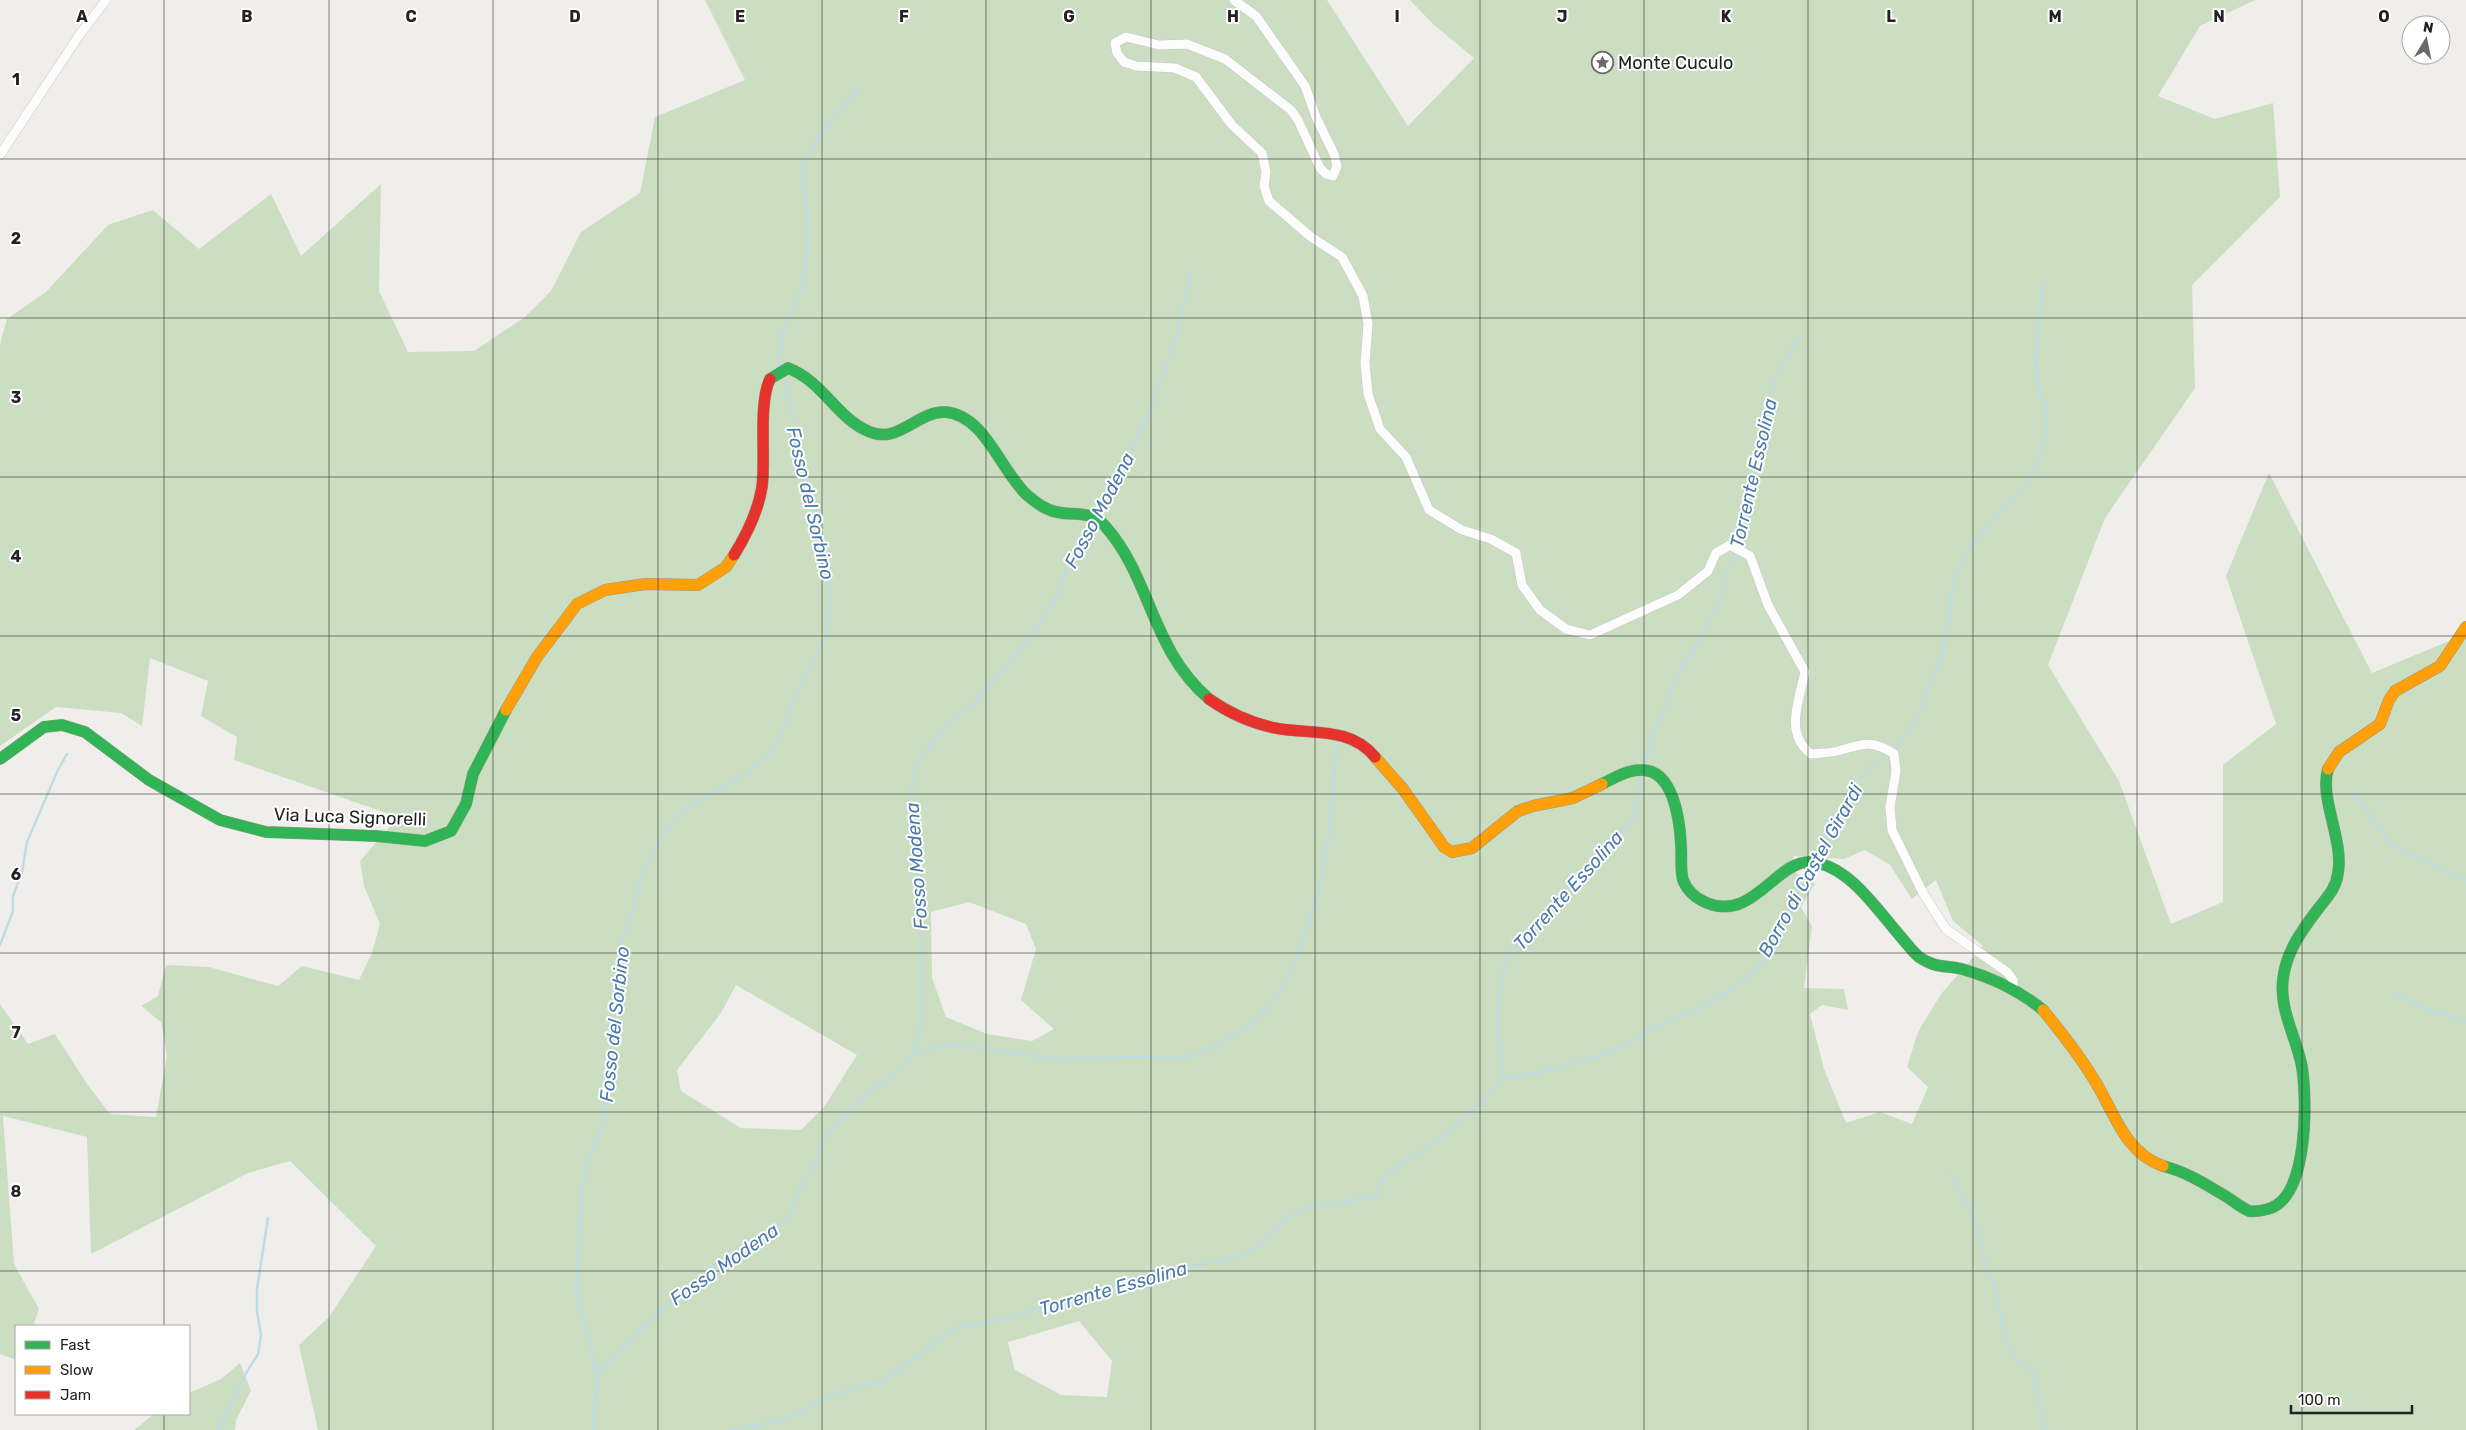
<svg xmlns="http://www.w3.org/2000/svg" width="2466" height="1430" font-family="Rubik,sans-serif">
	<rect width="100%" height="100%" fill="#f0eeeb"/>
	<!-- forest -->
	<path fill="#cbdec1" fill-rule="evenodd" d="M705,0h622l81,126 66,-68 -41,-34 -23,-24h845l-55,26 -42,70 57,23 58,-16 7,94 -88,88 3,103 -90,130 -57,147 71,116 52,143 52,-22v-137l53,-41 -50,-148 43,-103 103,200 94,-39v796h-2148l-19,-85 30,-28 47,-71 -86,-85 -42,12 -157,81 -4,-117 -84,-21 11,148 25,45 -6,17h-17v34l-16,-6v-350l28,40 27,-10 32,50 23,30 46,3 11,-61 -6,-34 -20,-16 17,-10 8,-31 43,2 69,19 24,-20 57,14 13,-27 8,-29 -16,-38 -4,-25 38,-44 -164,-57 3,-23 -36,-21 7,-35 -58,-23 -8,68 -21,-13 -65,-6 -56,39v-402l7,-25 39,-27 62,-67 45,-15 46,39 72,-55 30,62 80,-72 -2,107 29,61 66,-1 51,-34 26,-26 30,-59 59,-39 15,-76 90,-37zM1865,850l25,15 22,34 24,-19 17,41 30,25 -42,48 -23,38 -11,35 21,20 -16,37 -32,-12 -34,11 -22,-54 -14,-55 12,-9 26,5 -4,-21 -40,-1 8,-62 -11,-19 14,-24 -19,-10 -3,-17 51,3zM969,902l57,22 10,25 -15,51 33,29 -22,12 -45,-7 -41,-17 -14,-39 -1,-66zM736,985l121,70 -33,52 -23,23 -60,-2 -60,-37 -4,-21 44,-57zM1079,1321l33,40 -5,36 -46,-2 -46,-25 -7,-28z
		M240,1363l11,28 -15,29 -1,10h-101l20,-16h35v-21l32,-14z"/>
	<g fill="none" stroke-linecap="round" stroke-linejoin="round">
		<!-- stream -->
		<path stroke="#bfdbe3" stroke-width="2.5" d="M780,368c-8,-31 19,-61 24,-91 3,-21 4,-43 3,-64 0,-15 -7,-35 -3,-49 7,-24 39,-57 55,-77
			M1095,513l20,-27 32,-68 30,-83 15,-66
			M1644,767l10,-33 24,-61 23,-36 18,-36 8,-31 8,-16 13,-46 18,-98 10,-34 23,-39
			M2353,793l40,53 73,34
			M1818,860l8,-10 16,-34 11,-29 19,-22 21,-15 25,-32 10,-31 14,-31 12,-76 11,-25 15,-21 45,-47 14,-31 8,-26 -2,-21 -8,-26 -1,-29 7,-72
			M0,945l13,-34v-15l9,-24 5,-30 30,-70 10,-18
			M2392,993l26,13 48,16
			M912,1053l37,-9 108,15 81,-2 31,1 22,-2 23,-9 34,-21 27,-27 18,-32 25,-73 12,-65 7,-86
			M1504,1078c40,-6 79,-15 117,-31 11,-5 22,-14 33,-19 38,-17 78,-32 106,-65 24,-28 32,-66 53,-96
			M1950,1173l27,53 8,37 11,28 8,44 11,24 17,11 13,60
			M596,1375c37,-40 76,-77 119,-110 24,-18 50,-31 75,-47l5,-20 9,-19 12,-15 4,-18 7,-11 36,-39 37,-26 10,-11 6,-14 5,-21v-132l-9,-57 -1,-41 5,-30 32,-41 25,-19 25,-27 43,-55 15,-25 14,-36 22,-41
			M219,1430l26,-55 13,-21 3,-19 -4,-23v-23l11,-71
			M594,1430v-21l4,-26 -9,-43 -13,-48 6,-99 6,-34 16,-39 6,-36 1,-67 9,-74 15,-37 6,-29 13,-27 14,-22 19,-21 61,-35 25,-23 10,-20 13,-36 31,-57 4,-59 -48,-202
			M729,1430l46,-8 28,-10 21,-12 31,-13 28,-6 72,-53 59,-11 24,-9 45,-8 13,-9 55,-19 76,-12 29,-12 29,-29 19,-10 72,-13c3,-9 6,-17 13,-24 8,-7 20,-11 29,-18 32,-23 60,-46 86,-76l-5,-39 -1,-31 8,-51 43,-51 68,-67 17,-23 8,-44"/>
		<defs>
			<path id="street" d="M1234,0l22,16 49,70 11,31 18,37 3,12 -4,10 -7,-2 -6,-6 -22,-48 -7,-10 -66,-51 -38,-15 -28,1 -33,-8 -11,6 2,10 7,9 12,4 39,2 21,9 36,48 30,28 4,19 -2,14 5,15 42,36 31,20 21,39 5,28 -3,39 3,31 12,35 26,28 23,53 33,20 29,9 25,14 6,32 18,25 26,19 24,6 88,-40 30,-24 8,-18 14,-8 20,11 18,49 37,67c-6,29 -21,61 6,82 9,-1 19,-1 27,-3 24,-7 34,-12 56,3l2,17 -6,36 2,23 31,63 23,36 61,43 6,8 1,10
				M0,155l80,-121 26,-34"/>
			<path id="fast" d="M770,379l18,-11c36,14 49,51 82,64 28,12 48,-21 75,-20 40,3 55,58 82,83 8,7 19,15 29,17 18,4 36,-2 49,14 47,53 45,122 104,173
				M0,759l44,-32 18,-2 23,7 64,48 71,40 46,12 110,4 49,5 26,-10 15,-27 7,-30 33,-64
				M1602,784c12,-6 25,-14 39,-14 33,-1 39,52 40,76 1,11 -1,24 2,34 4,11 14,19 24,23 46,19 69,-43 104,-41 38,3 67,49 90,75 6,7 12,15 18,20 18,12 26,8 43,12 28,8 58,22 81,41
				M2163,1166c24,6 42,18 64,31 6,4 15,11 22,14 5,1 15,-1 19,-2 41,-11 39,-110 34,-142 -6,-31 -23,-57 -19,-88 3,-27 19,-49 35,-70 9,-12 18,-20 20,-36 6,-33 -19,-75 -10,-104"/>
			<path id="slow" d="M506,710l31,-53 40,-53 28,-14 40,-6 53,1 28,-18 8,-12
				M1375,757l28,32 41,58 8,5 20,-4 46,-37 15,-5 40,-8 29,-14
				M2328,769l11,-17 41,-28 9,-24 6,-9 45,-25 26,-39
				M2043,1010c18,22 35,43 50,68 21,32 30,74 70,88"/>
			<path id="jam" d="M734,555c13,-21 24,-43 28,-68 4,-28 -4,-84 8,-108
				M1209,699c20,14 42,24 66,29 36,7 75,-2 100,29"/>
		</defs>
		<!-- street casing -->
		<use href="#street" stroke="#c9c8c7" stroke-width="10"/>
		<!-- fast casing -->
		<use href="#fast" stroke="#999a82" stroke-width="12"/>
		<!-- slow casing -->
		<use href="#slow" stroke="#999a82" stroke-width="12"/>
		<!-- jam casing -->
		<use href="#jam" stroke="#999a82" stroke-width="12"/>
		<!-- street -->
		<use href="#street" stroke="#fdfcfc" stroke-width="9"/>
		<!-- fast -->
		<use href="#fast" stroke="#30b455" stroke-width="11"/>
		<!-- slow -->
		<use href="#slow" stroke="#ff9f0a" stroke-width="11"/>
		<!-- jam -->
		<use href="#jam" stroke="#e5322d" stroke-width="11"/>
	</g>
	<!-- grid -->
	<path fill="none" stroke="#222" stroke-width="1" stroke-opacity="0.55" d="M164,0v1326M329,0v1430M493,0v1430M658,0v1430M822,0v1430M986,0v1430M1151,0v1430M1315,0v1430M1480,0v1430M1644,0v1430M1808,0v1430M1973,0v1430M2137,0v1430M2302,0v1430M0,159h2466M0,318h2466M0,477h2466M0,636h2466M0,794h2466M0,953h2466M0,1112h2466M0,1271h2466M164,1414v16"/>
	<!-- icons -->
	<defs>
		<symbol id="sight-ring" viewBox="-11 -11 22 22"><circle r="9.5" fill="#fff" stroke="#6a6968" stroke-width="1.5"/><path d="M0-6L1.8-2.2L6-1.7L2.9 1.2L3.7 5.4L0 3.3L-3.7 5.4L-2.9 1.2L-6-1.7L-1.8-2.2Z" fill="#6a6968"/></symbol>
	</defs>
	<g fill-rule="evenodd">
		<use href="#sight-ring" x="1590" y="50" width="25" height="25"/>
	</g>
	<g text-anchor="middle" stroke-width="4" stroke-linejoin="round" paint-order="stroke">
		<!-- poi labels -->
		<g font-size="18" fill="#222" stroke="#fff" text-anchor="start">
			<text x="1618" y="69">Monte Cuculo</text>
		</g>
		<!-- street labels -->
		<g font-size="18" fill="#222" stroke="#fff">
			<text transform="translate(350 817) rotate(2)" y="6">Via Luca Signorelli</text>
		</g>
		<!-- water labels -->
		<g font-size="19" font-style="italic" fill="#4a7aab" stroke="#fff">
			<text transform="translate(1753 473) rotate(-77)" y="7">Torrente Essolina</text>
			<text transform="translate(811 503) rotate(77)" y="7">Fosso del Sorbino</text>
			<text transform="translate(1099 510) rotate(-62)" y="7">Fosso Modena</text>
			<text transform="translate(916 866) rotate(-94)" y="7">Fosso Modena</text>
			<text transform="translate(1810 870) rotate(-61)" y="7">Borro di Castel Girardi</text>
			<text transform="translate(1568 890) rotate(-48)" y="7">Torrente Essolina</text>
			<text transform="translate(614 1024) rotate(-84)" y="7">Fosso del Sorbino</text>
			<text transform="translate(724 1264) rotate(-35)" y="7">Fosso Modena</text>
			<text transform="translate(1113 1288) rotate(-16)" y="7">Torrente Essolina</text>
		</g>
	</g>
	<g font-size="16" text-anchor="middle" font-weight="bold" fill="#222" stroke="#fff" stroke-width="4" stroke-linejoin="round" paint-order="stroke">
		<text x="82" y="22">A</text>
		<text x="247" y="22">B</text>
		<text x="411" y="22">C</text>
		<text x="575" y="22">D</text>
		<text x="740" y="22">E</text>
		<text x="904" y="22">F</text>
		<text x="1069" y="22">G</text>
		<text x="1233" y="22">H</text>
		<text x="1397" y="22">I</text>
		<text x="1562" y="22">J</text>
		<text x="1726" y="22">K</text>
		<text x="1891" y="22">L</text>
		<text x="2055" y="22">M</text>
		<text x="2219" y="22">N</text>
		<text x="2384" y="22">O</text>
		<text x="16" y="85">1</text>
		<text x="16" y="244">2</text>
		<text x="16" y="403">3</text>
		<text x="16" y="562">4</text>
		<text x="16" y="721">5</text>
		<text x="16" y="880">6</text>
		<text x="16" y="1038">7</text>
		<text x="16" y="1197">8</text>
	</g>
	<!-- legend -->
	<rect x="15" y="1325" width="175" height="90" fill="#ffffff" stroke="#a7a7a7"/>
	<rect x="25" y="1341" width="25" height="8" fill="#30b455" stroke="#a7a7a7"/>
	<text x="60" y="1350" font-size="15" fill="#222222">Fast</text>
	<rect x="25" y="1366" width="25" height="8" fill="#ff9f0a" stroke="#a7a7a7"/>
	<text x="60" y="1375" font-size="15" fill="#222222">Slow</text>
	<rect x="25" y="1391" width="25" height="8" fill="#e5322d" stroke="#a7a7a7"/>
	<text x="60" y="1400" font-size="15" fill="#222222">Jam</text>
	<!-- north arrow -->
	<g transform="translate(2426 40) rotate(10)"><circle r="24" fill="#ffffff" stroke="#a7a7a7"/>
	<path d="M0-4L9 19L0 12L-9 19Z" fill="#6a6968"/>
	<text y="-8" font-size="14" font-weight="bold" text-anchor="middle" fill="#222222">N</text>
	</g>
	<!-- scale -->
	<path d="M2291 1405v8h121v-8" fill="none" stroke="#222222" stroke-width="2.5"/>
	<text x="2298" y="1405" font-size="15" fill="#222222" stroke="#ffffff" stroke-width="4" paint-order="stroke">100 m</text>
</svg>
